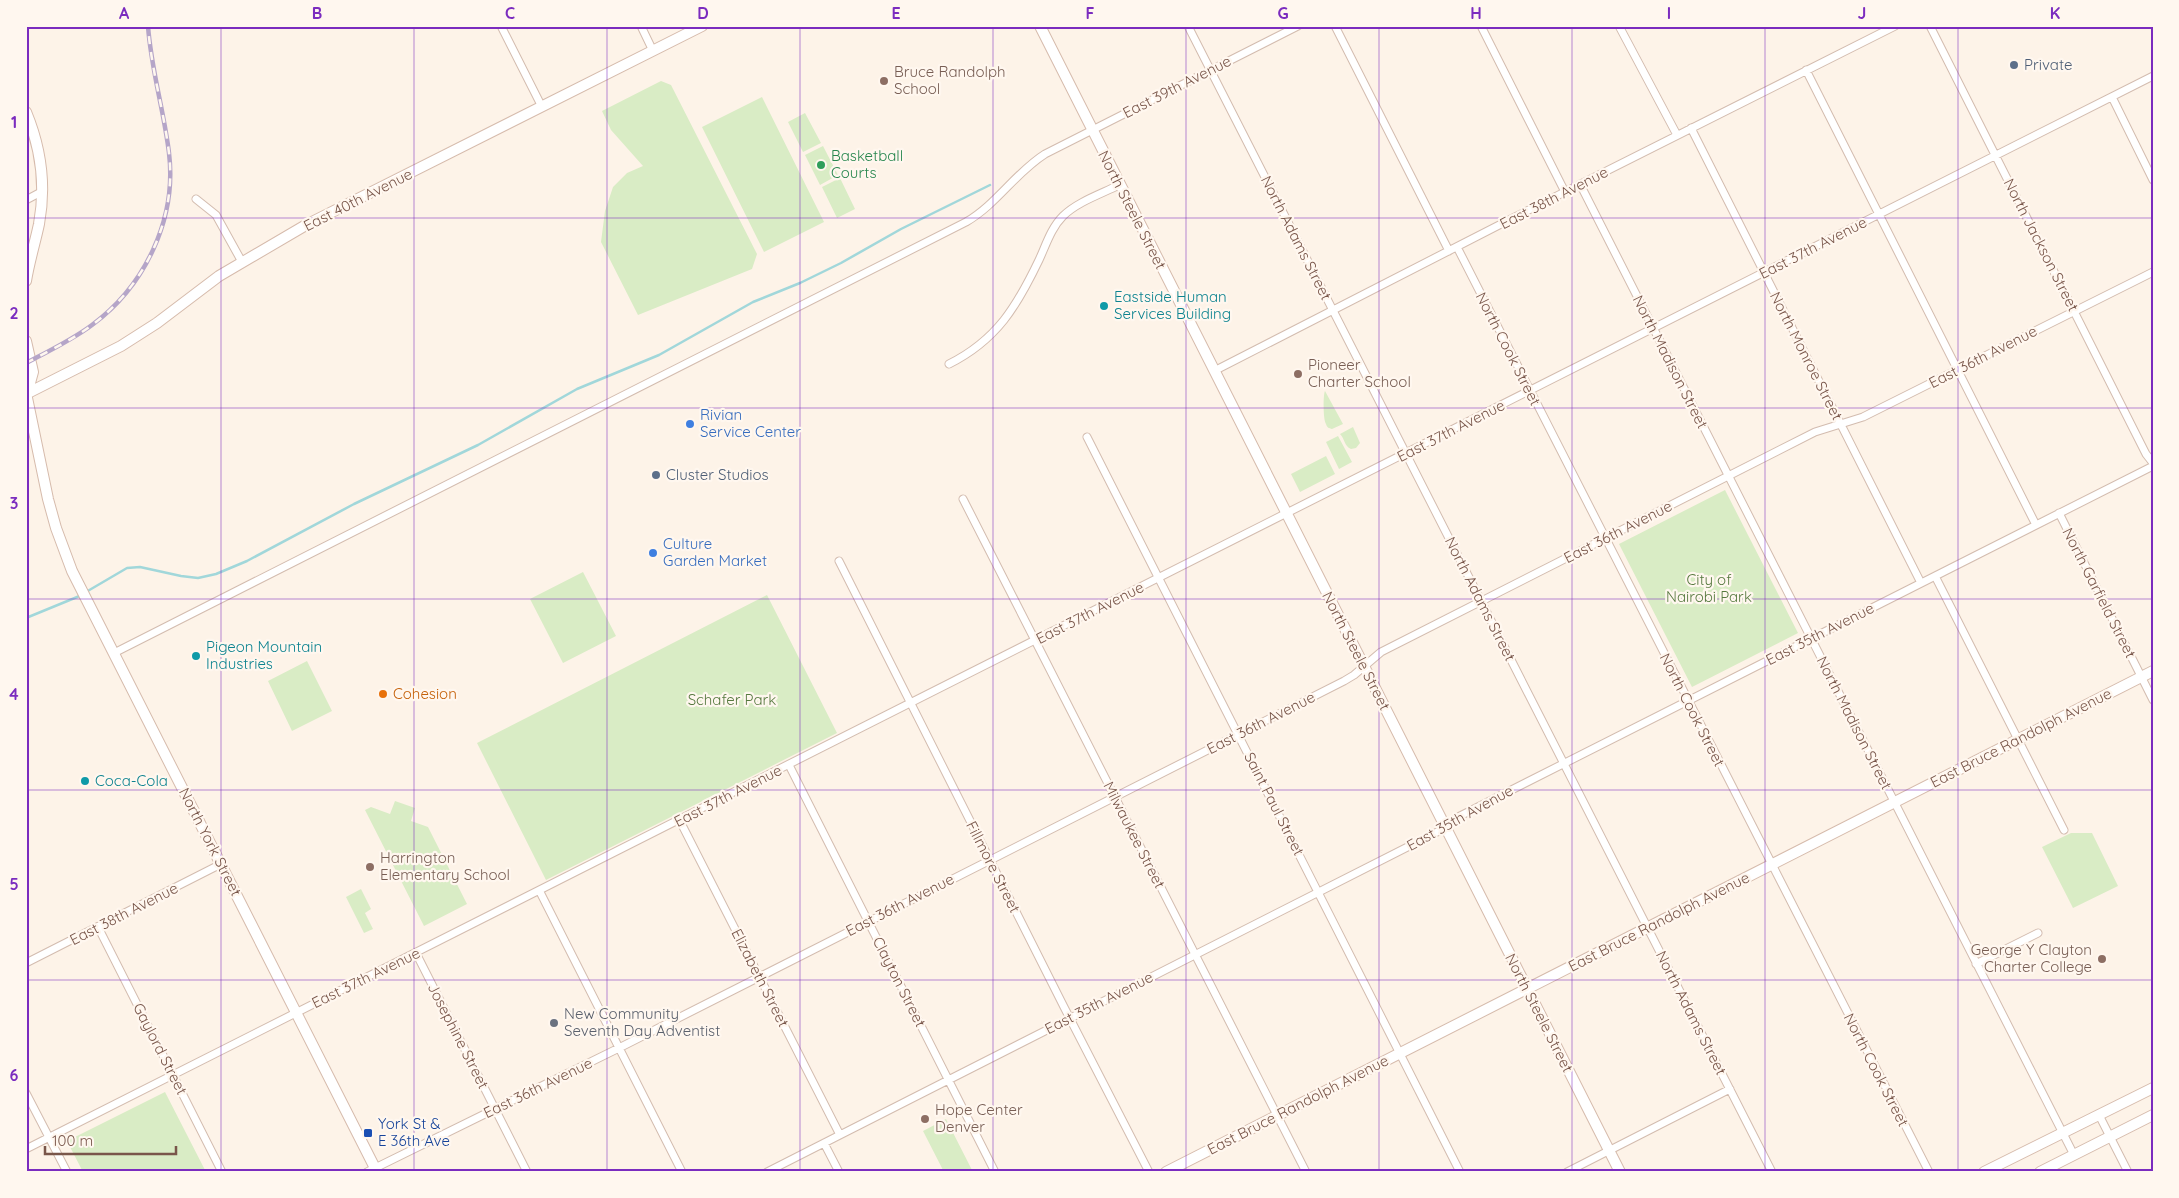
<svg xmlns="http://www.w3.org/2000/svg" width="2179" height="1198" font-family="Quicksand,sans-serif">
	<rect width="100%" height="100%" fill="#fdf3e8"/>
	<!-- green -->
	<path fill="#d9ecc5" d="M661,81l10,4 86,169 -5,15 -114,46 -37,-73 4,-31 8,-24 14,-14 16,-7 -32,-36 -9,-19z
		M762,97l62,125 -60,30 -62,-125z
		M805,113l16,30 -18,9 -15,-30z
		M823,146l15,29 -18,10 -15,-30z
		M840,178l15,31 -18,9 -15,-31z
		M1325,391l18,33 -11,5c-3,-1 -5,-1 -6,-5 -3,-4 -3,-29 -1,-33z
		M1353,427l7,16 -4,5 -5,1c-7,-3 -6,-10 -11,-15z
		M1338,436l14,26 -13,7 -13,-27z
		M1326,456l9,18 -35,18 -9,-18z
		M1725,490l73,143 -106,54 -73,-143z
		M583,572l33,64 -53,27 -33,-64z
		M767,595l70,138 -291,147 -69,-137z
		M307,661l25,50 -40,20 -24,-50z
		M395,801l20,7 -4,13 17,6 39,77 -43,22 -59,-116 6,-3 19,7z
		M2071,833h21l26,53 -45,22 -31,-61z
		M361,889l10,20 -6,4 8,16 -9,4 -18,-36z
		M165,1092l41,80h-123l-16,-31z
		M946,1119l27,53h-29l-21,-41z"/>
	<g fill="none" stroke-linecap="round" stroke-linejoin="round">
		<!-- stream -->
		<path stroke="#a1d7da" stroke-width="2.5" d="M86,592l41,-24 13,-1 41,9 17,2 18,-4 31,-13 107,-57 124,-59 99,-56 82,-34 94,-53 47,-19 41,-20 60,-34 89,-44
			M26,618l56,-23"/>
		<defs>
			<path id="street" d="M501,26l41,81
				M641,26l12,25
				M1188,26l584,1146
				M1335,26l114,225
				M1481,26l84,166
				M1619,26l58,109
				M1930,26l216,428 7,9
				M1806,70l230,455
				M2112,97l41,83
				M1691,128l230,455
				M1580,184l494,971
				M196,199l20,16 26,47
				M26,200l15,-8
				M1457,247l472,925
				M949,364c48,-24 68,-58 90,-104 7,-15 12,-32 24,-44 14,-14 38,-22 56,-31
				M1214,371l293,-150 388,-195
				M1087,437l373,735
				M963,499l343,673
				M2059,513l94,187
				M839,561l225,446 85,165
				M1935,576l129,254
				M114,653l852,-431c31,-18 49,-49 79,-68l253,-128
				M789,765l206,407
				M680,821l160,314
				M540,892l142,280
				M98,927l124,245
				M416,953l111,219
				M26,963l195,-99
				M1976,964l62,-31
				M26,1093l41,79
				M2099,1115l29,57
				M824,1143l15,29
				M26,1149l2127,-1073
				M367,1172l252,-124 725,-367 10,-6 27,-23 434,-220 48,-15 290,-145
				M767,1172l678,-344 11,-10 697,-352
				M1567,1172l163,-83"/>
			<path id="secondary" d="M1040,26l580,1146
				M26,112c15,36 20,74 13,112 -4,19 -10,38 -13,57
				M26,341l7,31 -6,22
				M26,393l22,106 8,29 16,43 305,601
				M26,394l95,-48 36,-23 62,-47 87,-51 396,-199
				M1166,1172l987,-501
				M1984,1172l169,-84
				M2040,1172l113,-57"/>
		</defs>
		<!-- street casing -->
		<use href="#street" stroke="#d3bcaf" stroke-width="9"/>
		<!-- secondary casing -->
		<use href="#secondary" stroke="#d6bbac" stroke-width="12"/>
		<!-- street -->
		<use href="#street" stroke="#fff" stroke-width="7"/>
		<!-- secondary -->
		<use href="#secondary" stroke="#fff" stroke-width="10"/>
		<defs>
			<path id="rail" d="M26,363c23,-12 46,-23 66,-38 53,-39 85,-106 77,-172 -5,-42 -18,-84 -21,-127"/>
		</defs>
		<!-- rail casing -->
		<use href="#rail" stroke="#b5a5c8" stroke-width="4.5"/>
		<!-- rail -->
		<use href="#rail" stroke="#fff7ef" stroke-width="2.5" stroke-dasharray="8" stroke-linecap="butt"/>
	</g>
	<!-- grid -->
	<path fill="none" stroke="#7b2cbf" stroke-width="1" stroke-opacity="0.55" d="M221,26v1146M414,26v1146M607,26v1146M800,26v1146M993,26v1146M1186,26v1146M1379,26v1146M1572,26v1146M1765,26v1146M1958,26v1146M26,218h2127M26,408h2127M26,599h2127M26,790h2127M26,980h2127"/>
	<!-- markers -->
	<g fill="#5c6f8a" stroke="#fff7ef" stroke-width="2">
		<circle cx="2014" cy="65" r="5"/>
		<circle cx="656" cy="475" r="5"/>
	</g>
	<g fill="#8d6e63" stroke="#fff7ef" stroke-width="2">
		<circle cx="884" cy="81" r="5"/>
		<circle cx="1298" cy="374" r="5"/>
		<circle cx="370" cy="867" r="5"/>
		<circle cx="2102" cy="959" r="5"/>
		<circle cx="925" cy="1119" r="5"/>
	</g>
	<circle fill="#2e9e5b" stroke="#fff7ef" stroke-width="2" cx="821" cy="165" r="5"/>
	<g fill="#0f9aa8" stroke="#fff7ef" stroke-width="2">
		<circle cx="1104" cy="306" r="5"/>
		<circle cx="196" cy="656" r="5"/>
		<circle cx="85" cy="781" r="5"/>
	</g>
	<g fill="#3f7fe0" stroke="#fff7ef" stroke-width="2">
		<circle cx="690" cy="424" r="5"/>
		<circle cx="653" cy="553" r="5"/>
	</g>
	<circle fill="#e8710a" stroke="#fff7ef" stroke-width="2" cx="383" cy="694" r="5"/>
	<circle fill="#6b7280" stroke="#fff7ef" stroke-width="2" cx="554" cy="1023" r="5"/>
	<rect fill="#1a4fb4" stroke="#fff7ef" stroke-width="2" x="363" y="1128" width="10" height="10" rx="2.5"/>
	<g text-anchor="middle" stroke-width="4.5" stroke-linejoin="round" paint-order="stroke">
		<!-- service labels -->
		<g font-size="15" fill="#4e5e75" stroke="#fff7ef" text-anchor="start">
			<text x="2024" y="70">Private</text>
			<text x="666" y="480">Cluster Studios</text>
		</g>
		<!-- education labels -->
		<g font-size="15" fill="#785e54" stroke="#fff7ef" text-anchor="start">
			<text x="894" y="77">Bruce Randolph<tspan x="894" dy="17">School</tspan></text>
			<text x="1308" y="370">Pioneer<tspan x="1308" dy="17">Charter School</tspan></text>
			<text x="380" y="863">Harrington<tspan x="380" dy="17">Elementary School</tspan></text>
			<text x="2092" y="955" text-anchor="end">George Y Clayton<tspan x="2092" dy="17">Charter College</tspan></text>
			<text x="935" y="1115">Hope Center<tspan x="935" dy="17">Denver</tspan></text>
		</g>
		<!-- street labels -->
		<g font-size="15" fill="#79564a" stroke="#fff7ef">
			<text transform="translate(1177 87) rotate(-27)" y="5">East 39th Avenue</text>
			<text transform="translate(1554 198) rotate(-27)" y="5">East 38th Avenue</text>
			<text transform="translate(358 200) rotate(-27)" y="5">East 40th Avenue</text>
			<text transform="translate(1132 210) rotate(63)" y="5">North Steele Street</text>
			<text transform="translate(1296 238) rotate(63)" y="5">North Adams Street</text>
			<text transform="translate(2041 245) rotate(63)" y="5">North Jackson Street</text>
			<text transform="translate(1813 248) rotate(-27)" y="5">East 37th Avenue</text>
			<text transform="translate(1508 349) rotate(63)" y="5">North Cook Street</text>
			<text transform="translate(1806 356) rotate(63)" y="5">North Monroe Street</text>
			<text transform="translate(1983 357) rotate(-27)" y="5">East 36th Avenue</text>
			<text transform="translate(1670 362) rotate(63)" y="5">North Madison Street</text>
			<text transform="translate(1451 431) rotate(-27)" y="5">East 37th Avenue</text>
			<text transform="translate(1618 532) rotate(-27)" y="5">East 36th Avenue</text>
			<text transform="translate(2099 593) rotate(63)" y="5">North Garfield Street</text>
			<text transform="translate(1480 599) rotate(63)" y="5">North Adams Street</text>
			<text transform="translate(1090 613) rotate(-27)" y="5">East 37th Avenue</text>
			<text transform="translate(1820 634) rotate(-27)" y="5">East 35th Avenue</text>
			<text transform="translate(1356 651) rotate(63)" y="5">North Steele Street</text>
			<text transform="translate(1692 710) rotate(63)" y="5">North Cook Street</text>
			<text transform="translate(1261 723) rotate(-27)" y="5">East 36th Avenue</text>
			<text transform="translate(1854 723) rotate(63)" y="5">North Madison Street</text>
			<text transform="translate(2021 738) rotate(-27)" y="5">East Bruce Randolph Avenue</text>
			<text transform="translate(728 796) rotate(-27)" y="5">East 37th Avenue</text>
			<text transform="translate(1274 804) rotate(63)" y="5">Saint Paul Street</text>
			<text transform="translate(1460 818) rotate(-29)" y="5">East 35th Avenue</text>
			<text transform="translate(1134 835) rotate(63)" y="5">Milwaukee Street</text>
			<text transform="translate(210 842) rotate(63)" y="5">North York Street</text>
			<text transform="translate(993 867) rotate(63)" y="5">Fillmore Street</text>
			<text transform="translate(900 905) rotate(-27)" y="5">East 36th Avenue</text>
			<text transform="translate(124 914) rotate(-27)" y="5">East 38th Avenue</text>
			<text transform="translate(1659 922) rotate(-27)" y="5">East Bruce Randolph Avenue</text>
			<text transform="translate(366 978) rotate(-26)" y="5">East 37th Avenue</text>
			<text transform="translate(760 978) rotate(63)" y="5">Elizabeth Street</text>
			<text transform="translate(899 982) rotate(63)" y="5">Clayton Street</text>
			<text transform="translate(1099 1003) rotate(-27)" y="5">East 35th Avenue</text>
			<text transform="translate(1539 1013) rotate(63)" y="5">North Steele Street</text>
			<text transform="translate(1691 1013) rotate(63)" y="5">North Adams Street</text>
			<text transform="translate(458 1036) rotate(63)" y="5">Josephine Street</text>
			<text transform="translate(160 1049) rotate(63)" y="5">Gaylord Street</text>
			<text transform="translate(1876 1070) rotate(63)" y="5">North Cook Street</text>
			<text transform="translate(538 1088) rotate(-26)" y="5">East 36th Avenue</text>
			<text transform="translate(1298 1105) rotate(-27)" y="5">East Bruce Randolph Avenue</text>
		</g>
		<!-- leisure labels -->
		<g font-size="15" fill="#27864d" stroke="#fff7ef" text-anchor="start">
			<text x="831" y="161">Basketball<tspan x="831" dy="17">Courts</tspan></text>
		</g>
		<!-- culture labels -->
		<g font-size="15" fill="#0d838f" stroke="#fff7ef" text-anchor="start">
			<text x="1114" y="302">Eastside Human<tspan x="1114" dy="17">Services Building</tspan></text>
			<text x="206" y="652">Pigeon Mountain<tspan x="206" dy="17">Industries</tspan></text>
			<text x="95" y="786">Coca-Cola</text>
		</g>
		<!-- shop labels -->
		<g font-size="15" fill="#366cbe" stroke="#fff7ef" text-anchor="start">
			<text x="700" y="420">Rivian<tspan x="700" dy="17">Service Center</tspan></text>
			<text x="663" y="549">Culture<tspan x="663" dy="17">Garden Market</tspan></text>
		</g>
		<!-- park labels -->
		<g font-size="15" fill="#56793f" stroke="#fff7ef">
			<text x="1709" y="585">City of<tspan x="1709" dy="17">Nairobi Park</tspan></text>
			<text x="732" y="705">Schafer Park</text>
		</g>
		<!-- food labels -->
		<g font-size="15" fill="#c56008" stroke="#fff7ef" text-anchor="start">
			<text x="393" y="699">Cohesion</text>
		</g>
		<!-- worship labels -->
		<g font-size="15" fill="#5b616d" stroke="#fff7ef" text-anchor="start">
			<text x="564" y="1019">New Community<tspan x="564" dy="17">Seventh Day Adventist</tspan></text>
		</g>
		<!-- transit labels -->
		<g font-size="15" fill="#164399" stroke="#fff7ef" text-anchor="start">
			<text x="378" y="1129">York St &amp;<tspan x="378" dy="17">E 36th Ave</tspan></text>
		</g>
	</g>
	<!-- border -->
	<rect width="2179" height="1198" fill="none" stroke="#fff7ef" stroke-width="55"/>
	<!-- scale -->
	<path d="M45 1146v8h131v-8" fill="none" stroke="#79564a" stroke-width="2.5"/>
	<text x="52" y="1146" font-size="15" fill="#79564a" stroke="#fff7ef" stroke-width="4" paint-order="stroke">100 m</text>
	<rect x="28" y="28" width="2124" height="1142" fill="none" stroke="#7b2cbf" stroke-width="2"/>
	<g font-size="16" text-anchor="middle" font-weight="bold" fill="#7b2cbf">
		<text x="124" y="19">A</text>
		<text x="317" y="19">B</text>
		<text x="510" y="19">C</text>
		<text x="703" y="19">D</text>
		<text x="896" y="19">E</text>
		<text x="1090" y="19">F</text>
		<text x="1283" y="19">G</text>
		<text x="1476" y="19">H</text>
		<text x="1669" y="19">I</text>
		<text x="1862" y="19">J</text>
		<text x="2055" y="19">K</text>
		<text x="14" y="128">1</text>
		<text x="14" y="319">2</text>
		<text x="14" y="509">3</text>
		<text x="14" y="700">4</text>
		<text x="14" y="890">5</text>
		<text x="14" y="1081">6</text>
	</g>
</svg>
